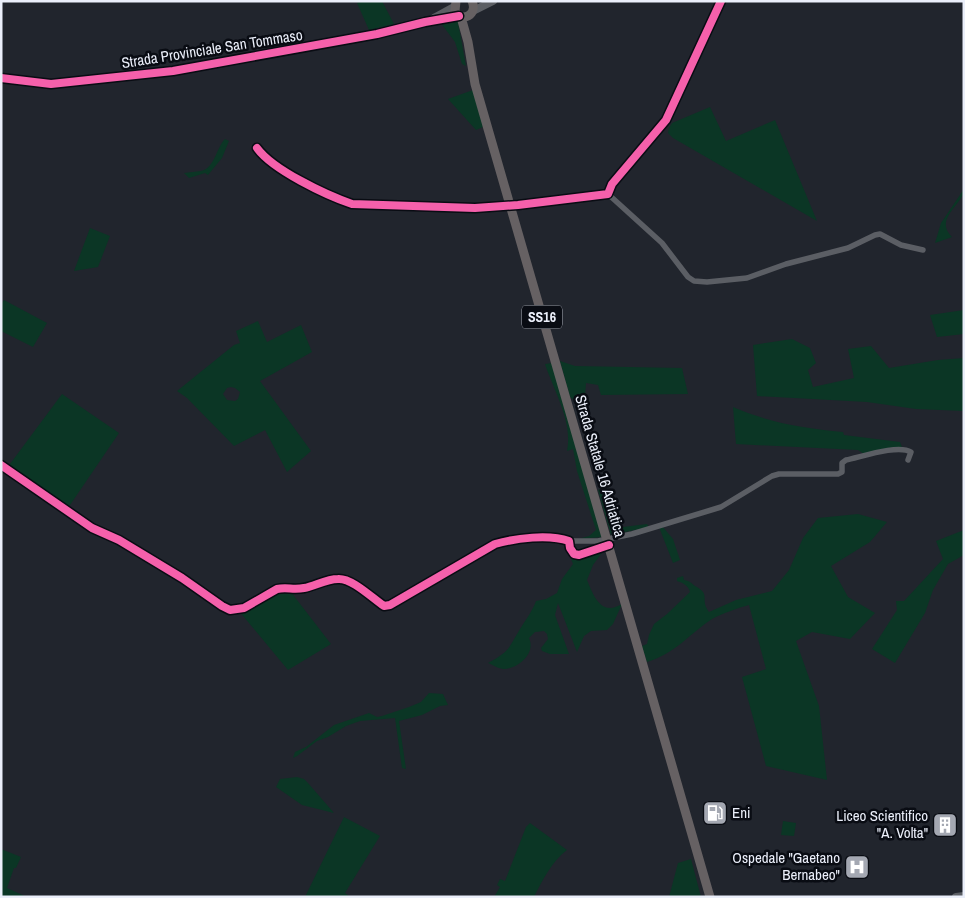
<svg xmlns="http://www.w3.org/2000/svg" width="965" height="898" font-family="'Archivo Narrow',sans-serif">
	<rect width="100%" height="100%" fill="#21252d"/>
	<!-- green -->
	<path fill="#0b3625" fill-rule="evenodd" d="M361,1h21l12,23 -25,6 -12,-27z
		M456,19l2,3 8,44 -4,-2 -7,-22 -15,-20z
		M473,90l10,37 -7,3 -28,-31z
		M710,107l16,34 49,-21 42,101 -144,-83 -5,-5 1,-5 3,-5z
		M225,139l4,2 -7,17 -14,17 -3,-2 -16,5 -5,-5c6,-1 11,-1 17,-2 14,-3 15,-23 24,-32z
		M964,189c0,15 -31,30 -12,48l-17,6 6,-20z
		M90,228l20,8 -12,31 -24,4z
		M4,300l43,23 -14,24 -32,-16v-27z
		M964,310v24l-27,3 -7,-22z
		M258,321l9,21 34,-17 11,27 -52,29 51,70 -24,21 -22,-42 -31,16 -47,-48 -10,-7 57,-46 6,-2 -4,-12zM231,387l4,1 5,4 -2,7 -3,2 -8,-1 -4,-6 4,-6z
		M792,339l18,9 6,15 -8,7 5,17 41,-9 -6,-29 23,-3 18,22 49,-8 26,-2v53l-48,-2 -49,-7 -110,-6 -4,-51z
		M560,361l15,5 107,2 6,26 -87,1 -3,-10 -12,-2 -2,25 -14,-11z
		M552,363l51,174 -25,2 11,-3 7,-6 -19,-59 -4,-22 -6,2c6,-29 -13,-60 -22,-87z
		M62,394l57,39 -51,75 -61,-40z
		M733,407c37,16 70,21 110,25l1,3 56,7 2,5 -38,7 -6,-4 -122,-6z
		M601,489l14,39 32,-4 2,3 -38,8 -13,-45z
		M858,514l29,8 -17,20 -39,24 17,31 27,16 -25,26 -38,-7 -16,9 23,65 8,74 -61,-14 -24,-89 24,-8 -17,-64c-11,3 -26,8 -37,14 -24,16 -36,34 -65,43l-5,-16 5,-2 2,-9 5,-11 13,-10 23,-22c-2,-7 -7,-9 -13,-11v-3l6,-2 1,4c6,1 7,3 11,6 17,9 4,12 14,26l27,-12 36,-9 17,-21 14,-32 15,-20z
		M662,526l11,13 7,21 -7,3 -14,-36z
		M964,530v25l-16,9 -15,26 -8,23 -30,50 -23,-14 25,-39 -1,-9h8l39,-42 -7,-18z
		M604,550l-11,15 -6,15c4,9 10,28 23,28 4,0 8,-2 12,-4l-9,20 -6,6 -16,1 -7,5 -7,16 -19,-49 -3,12 14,39h-19l-8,-3 -1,-3 7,-9 -1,-5 -3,-3 -9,1 -6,6c7,15 -10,30 -25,31 -5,0 -11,-4 -16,-6 22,-12 20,-14 32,-34 6,-10 12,-17 16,-28l10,-2 11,-6 5,-14 11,-15 -2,-5z
		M276,590l16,1 2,5 37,48 -43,26 -49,-59z
		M429,693l14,1 5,11 -8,1 -18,9 -23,6 7,48 -4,-1 -7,-50 -35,3 -14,5 -18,11 -11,4 -20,15 -4,2 2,-6 11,-5 28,-22 35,-12 8,4 5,-1 27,-9 12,-5z
		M297,777l7,2 4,4 26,30 -32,-8 -26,-18 4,-8z
		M344,817l36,19 -35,57 5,4h-45z
		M783,821l13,2 -2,13 -13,-1z
		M530,823l37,27c-15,11 -25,31 -33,47h-40l6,-10 -3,-2 3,-6 5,2 21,-54z
		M1,849l20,8 -5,11h-2l-7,20 20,9h-26z
		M691,859l10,38h-32l9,-34z"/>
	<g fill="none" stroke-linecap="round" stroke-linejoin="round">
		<!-- minor -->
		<path stroke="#5b5e64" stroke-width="5.5" d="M257,148c16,22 69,47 95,56l123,4 43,-3 90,-11 4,-10 54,-64 55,-119
			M608,194l54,49 26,34 6,4 13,1 40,-4 39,-14 62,-16 27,-13 5,-1 21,11 22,5
			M1,465l91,63 27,12 63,38 40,28 8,4 14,-2 33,-19c9,-2 17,1 27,-1 11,-2 22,-9 34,-9 14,-1 34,19 46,27l6,-1 105,-61c21,-6 54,-10 74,-3l1,7 4,6 5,1 30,-10
			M569,541h29l34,-7 89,-27 51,-31 7,-2h59l4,-2v-9l4,-3c15,-3 52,-16 65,-8l-3,8"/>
		<!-- tertiary -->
		<path stroke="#5b5e64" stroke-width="8" d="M473,11l20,-10
			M434,18l20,-11
			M1,78l50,6 122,-13 204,-37 48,-12 34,-6
			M956,897l8,-1"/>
		<!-- primary -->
		<path stroke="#666163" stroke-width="9" d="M456,1l-1,10c7,12 23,4 17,-10
			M461,17l7,25 7,42 235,813"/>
		<defs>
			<path id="cycleway" d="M1,78l50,6 122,-13 204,-37 48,-12 34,-6
				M257,148c16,22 69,47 95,56l123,4 43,-3 90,-11 4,-10 54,-64 55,-119
				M1,465l91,63 27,12 63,38 40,28 8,4 14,-2 33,-19c9,-2 17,1 27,-1 11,-2 22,-9 34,-9 14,-1 34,19 46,27l6,-1 105,-61c21,-6 54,-10 74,-3l1,7 4,6 5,1 30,-10"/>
		</defs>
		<!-- cycleway casing -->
		<use href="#cycleway" stroke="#090c13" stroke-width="11"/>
		<!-- cycleway -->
		<use href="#cycleway" stroke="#f560ab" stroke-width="8"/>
	</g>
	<!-- icons -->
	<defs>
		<symbol id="fuel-square" viewBox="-11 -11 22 22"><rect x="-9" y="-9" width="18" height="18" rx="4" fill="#a4a8b2" stroke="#090c13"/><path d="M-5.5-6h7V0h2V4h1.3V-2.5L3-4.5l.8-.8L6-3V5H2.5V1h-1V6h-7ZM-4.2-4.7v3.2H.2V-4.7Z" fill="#fff"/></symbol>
		<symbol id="building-square" viewBox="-11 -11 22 22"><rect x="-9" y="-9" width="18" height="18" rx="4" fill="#a4a8b2" stroke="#090c13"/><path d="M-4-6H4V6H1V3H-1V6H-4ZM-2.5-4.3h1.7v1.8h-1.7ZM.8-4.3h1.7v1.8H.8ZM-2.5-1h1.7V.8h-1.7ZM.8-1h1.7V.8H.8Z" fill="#fff"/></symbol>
		<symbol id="hospital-square" viewBox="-11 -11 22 22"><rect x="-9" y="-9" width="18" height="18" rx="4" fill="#a4a8b2" stroke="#090c13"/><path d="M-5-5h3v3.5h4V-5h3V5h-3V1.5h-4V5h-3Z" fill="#fff"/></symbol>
	</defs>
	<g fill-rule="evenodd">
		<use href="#fuel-square" x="701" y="799" width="28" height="28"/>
		<use href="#building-square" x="931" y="811" width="28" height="28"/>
		<use href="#hospital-square" x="843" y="853" width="28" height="28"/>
	</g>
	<g text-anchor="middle" stroke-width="5" stroke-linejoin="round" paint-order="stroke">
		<!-- shield labels -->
		<rect fill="#090c13" stroke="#a7abb5" stroke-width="1" x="522" y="305.5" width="40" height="23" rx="4"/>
		<g font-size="14" font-weight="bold" fill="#ebeffa">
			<text x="542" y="322">SS16</text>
		</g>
		<!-- street labels -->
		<g font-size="15" fill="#ebeffa" stroke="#090c13">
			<text transform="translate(212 49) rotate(-9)" y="5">Strada Provinciale San Tommaso</text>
			<text transform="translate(600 466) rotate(74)" y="5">Strada Statale 16 Adriatica</text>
		</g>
		<!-- poi labels -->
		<g font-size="15" fill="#ebeffa" stroke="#090c13" text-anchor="end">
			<text x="732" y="818" text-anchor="start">Eni</text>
			<text x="928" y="821">Liceo Scientifico<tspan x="928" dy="17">"A. Volta"</tspan></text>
			<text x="840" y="863">Ospedale "Gaetano<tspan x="840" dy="17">Bernabeo"</tspan></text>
		</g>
	</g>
	<!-- border -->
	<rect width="965" height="898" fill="none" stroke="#ebeffa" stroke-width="5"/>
</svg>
